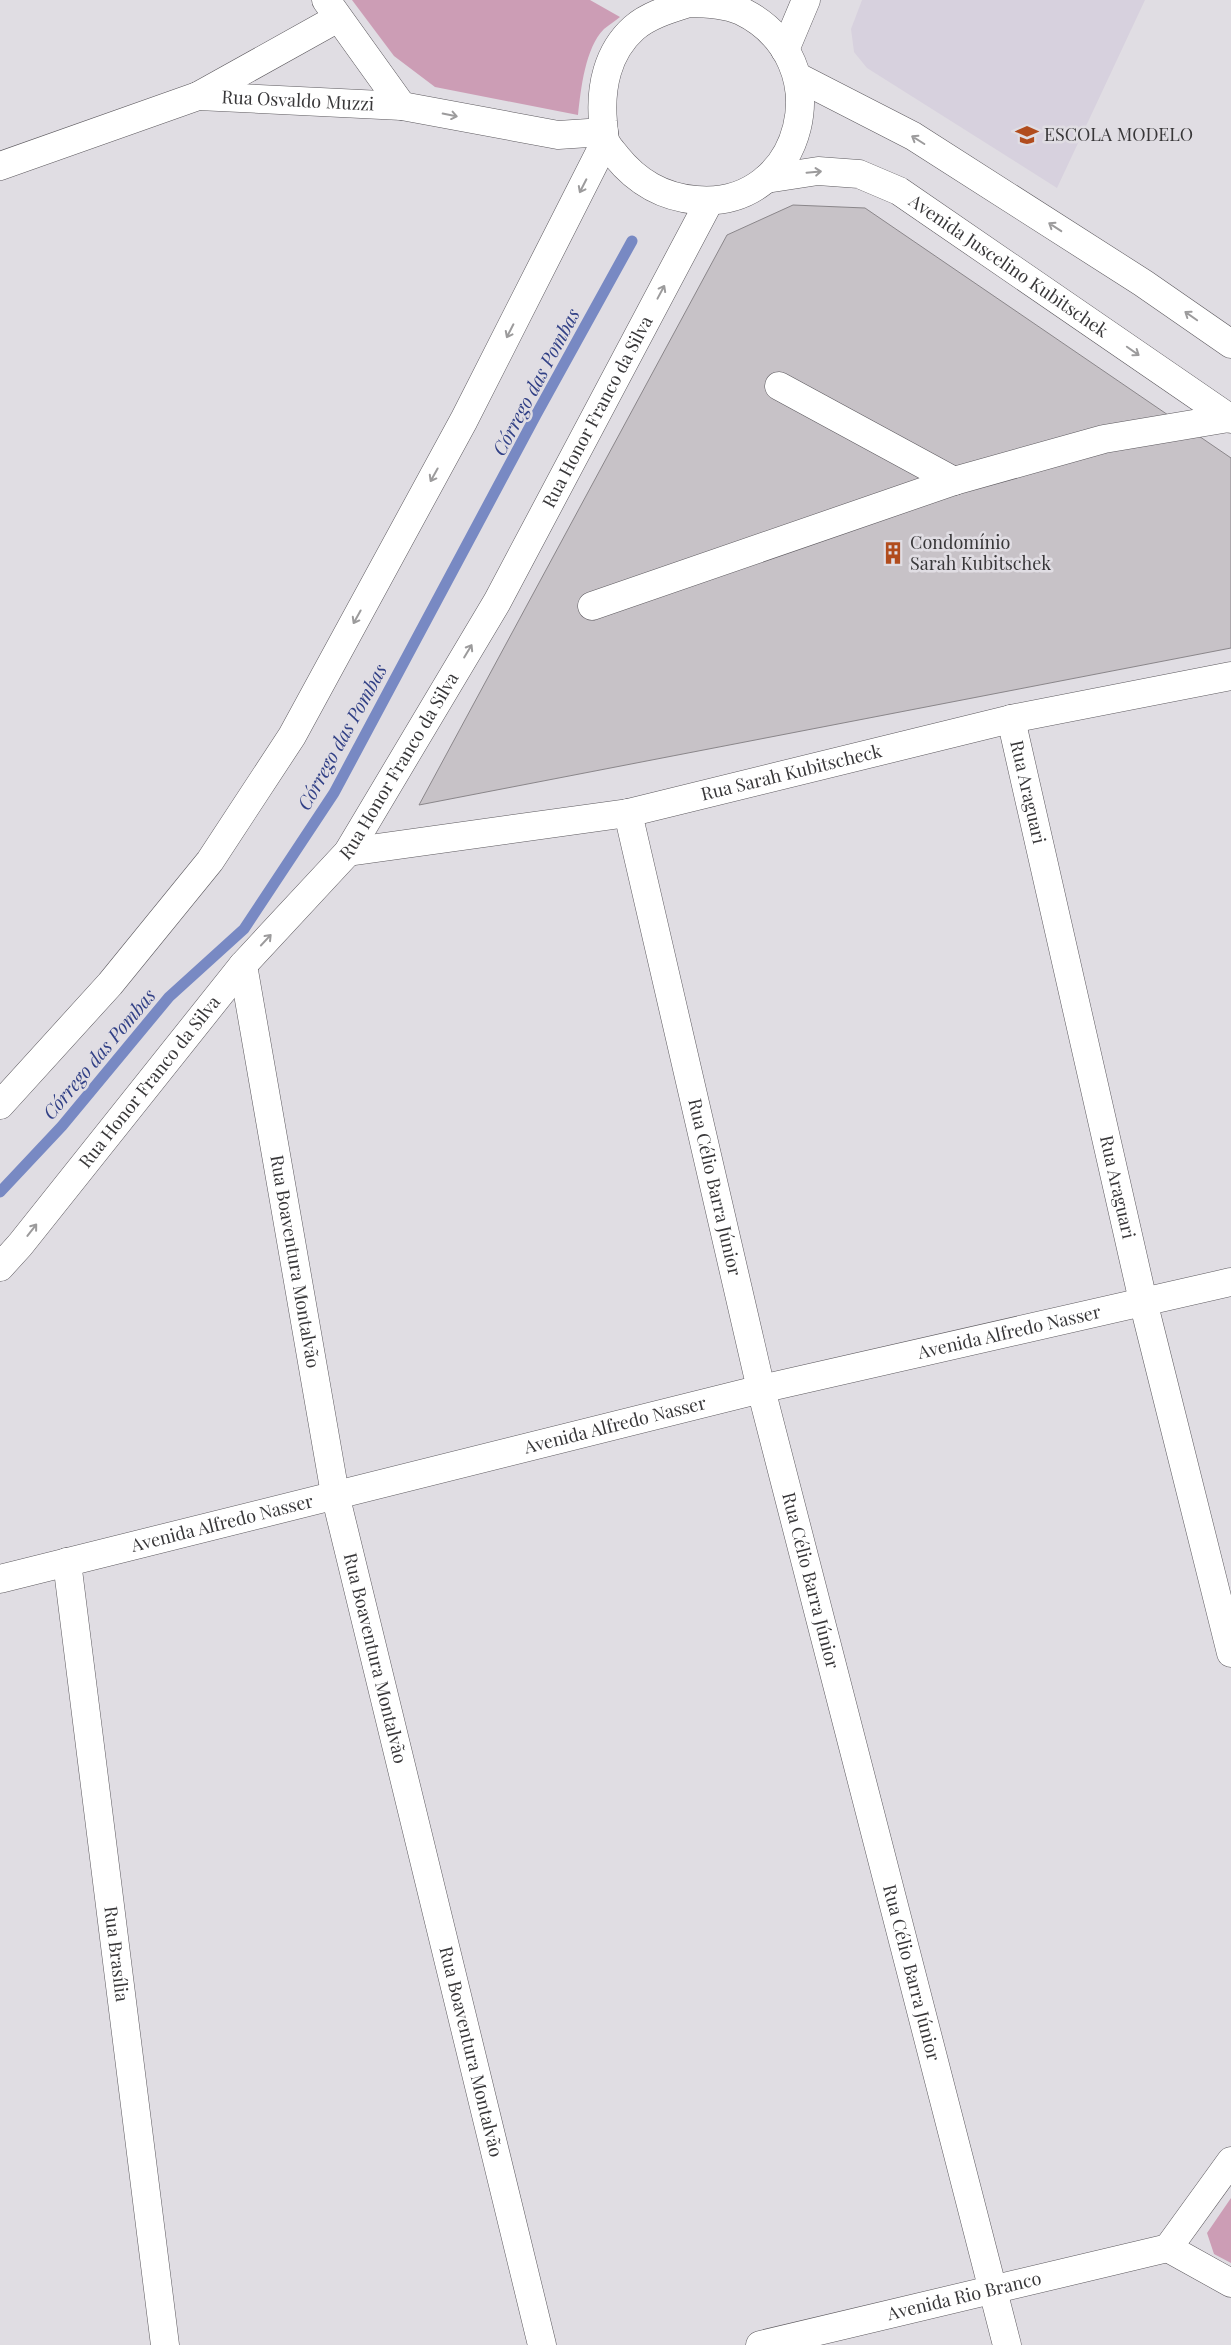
<svg xmlns="http://www.w3.org/2000/svg" width="1231" height="2345" font-family="'Playfair Display',serif">
	<rect width="100%" height="100%" fill="#e0dde3"/>
	<!-- built -->
	<path fill="#d7d1de" d="M862,0h283l-88,188 -190,-120 -13,-16 -3,-23z"/>
	<!-- green -->
	<path fill="#cc9db5" d="M352,0h238l30,17c-5,4 -11,8 -16,12 -19,19 -23,60 -26,86l-143,-28 -41,-31z
		M1231,2198v65l-17,-9 -7,-21z"/>
	<g fill="none" stroke-linecap="round" stroke-linejoin="round">
		<!-- stream -->
		<path stroke="#7889c3" stroke-width="11" d="M0,1192l62,-66 107,-129 75,-68 90,-136 202,-378 96,-174"/>
	</g>
	<!-- building -->
	<path fill="#c7c2c7" stroke="#8a868a" d="M793,205l72,3 366,250v190l-812,157 308,-570z"/>
	<g fill="none" stroke-linecap="round" stroke-linejoin="round">
		<defs>
			<g id="minor">
				<path d="M326,0l76,106"/>
				<path d="M689,3c17,0 36,1 52,8 101,49 63,199 -45,189 -34,-3 -59,-18 -80,-44 -3,-4 -7,-8 -9,-12 -4,-6 -3,-16 -4,-22 -3,-34 4,-70 31,-94 15,-13 36,-19 55,-25z"/>
				<path d="M785,50l21,-50"/>
				<path d="M798,77l115,59 230,147 88,61"/>
				<path d="M198,96l140,-78"/>
				<path id="s1" d="M0,166l198,-70 204,10 156,29 46,-3"/>
				<path id="s2" d="M766,179l52,-8 41,3 40,17 332,228"/>
				<path d="M779,386l175,95"/>
				<path d="M592,606l362,-125 150,-42 125,-21"/>
				<path id="s3" d="M1011,719l132,582 88,352"/>
				<path id="s4" d="M628,813l133,576 246,956"/>
				<path id="s5" d="M348,852l280,-39 383,-94 220,-43"/>
				<path id="s6" d="M243,965l92,529 207,851"/>
				<path d="M0,1105l110,-121 100,-123 82,-125 172,-316 141,-278"/>
				<path id="s7" d="M0,1267l20,-22 223,-280 105,-113 149,-250 212,-400"/>
				<path id="s8" d="M67,1562l98,783"/>
				<path id="s9" d="M0,1579l761,-190 470,-107"/>
				<path d="M1168,2248l63,-87"/>
				<path d="M1168,2248l63,35"/>
				<path id="s10" d="M760,2345l408,-97"/>
			</g>
		</defs>
		<!-- minor casing -->
		<use href="#minor" stroke="#5c595e" stroke-width="29"/>
		<!-- minor -->
		<use href="#minor" stroke="#fff" stroke-width="28"/>
	</g>
	<!-- one-way arrows -->
	<defs><path id="oneway-shaft" d="M-6 0H5M1.5-3L5.5 0L1.5 3" fill="none" stroke-width="1.6" stroke-linecap="round" stroke-linejoin="round" transform="scale(1.25)"/></defs>
	<g stroke="#9c9b9c">
		<use href="#oneway-shaft" transform="translate(450 115) rotate(11)"/>
		<use href="#oneway-shaft" transform="translate(918 140) rotate(-148)"/>
		<use href="#oneway-shaft" transform="translate(814 172) rotate(-5)"/>
		<use href="#oneway-shaft" transform="translate(583 186) rotate(117)"/>
		<use href="#oneway-shaft" transform="translate(1055 227) rotate(-147)"/>
		<use href="#oneway-shaft" transform="translate(661 292) rotate(-62)"/>
		<use href="#oneway-shaft" transform="translate(1191 316) rotate(-145)"/>
		<use href="#oneway-shaft" transform="translate(510 331) rotate(117)"/>
		<use href="#oneway-shaft" transform="translate(1133 351) rotate(35)"/>
		<use href="#oneway-shaft" transform="translate(434 475) rotate(119)"/>
		<use href="#oneway-shaft" transform="translate(357 617) rotate(119)"/>
		<use href="#oneway-shaft" transform="translate(468 651) rotate(-59)"/>
		<use href="#oneway-shaft" transform="translate(266 940) rotate(-47)"/>
		<use href="#oneway-shaft" transform="translate(32 1230) rotate(-52)"/>
	</g>
	<!-- icons -->
	<defs>
		<symbol id="school-bare" viewBox="-9 -9 18 18"><path d="M0-5L7-2L0 1L-7-2ZM-4 1L0 2.5L4 1V4Q0 6-4 4Z" fill="#b14c1d" stroke="#e0dde3" stroke-width="2.5" paint-order="stroke"/></symbol>
		<symbol id="building-bare" viewBox="-9 -9 18 18"><path d="M-4-6H4V6H1V3H-1V6H-4ZM-2.5-4.3h1.7v1.8h-1.7ZM.8-4.3h1.7v1.8H.8ZM-2.5-1h1.7V.8h-1.7ZM.8-1h1.7V.8H.8Z" fill="#b14c1d" stroke="#e0dde3" stroke-width="2.5" paint-order="stroke"/></symbol>
	</defs>
	<g fill-rule="evenodd">
		<use href="#school-bare" x="1011" y="119" width="32" height="32"/>
		<use href="#building-bare" x="877" y="537" width="32" height="32"/>
	</g>
	<g text-anchor="middle" stroke-width="5" stroke-linejoin="round" paint-order="stroke">
		<!-- street labels -->
		<g font-size="18" fill="#383739" stroke="#e0dde3">
			<text dy="6" stroke="none"><textPath href="#s1" startOffset="310">Rua Osvaldo Muzzi</textPath></text>
			<text dy="6" stroke="none"><textPath href="#s2" startOffset="270">Avenida Juscelino Kubitschek</textPath></text>
			<text dy="6" stroke="none"><textPath href="#s7" startOffset="1048">Rua Honor Franco da Silva</textPath></text>
			<text dy="6" stroke="none"><textPath href="#s7" startOffset="642">Rua Honor Franco da Silva</textPath></text>
			<text dy="6" stroke="none"><textPath href="#s5" startOffset="451">Rua Sarah Kubitscheck</textPath></text>
			<text dy="6" stroke="none"><textPath href="#s3" startOffset="75">Rua Araguari</textPath></text>
			<text dy="6" stroke="none"><textPath href="#s7" startOffset="238">Rua Honor Franco da Silva</textPath></text>
			<text dy="6" stroke="none"><textPath href="#s4" startOffset="384">Rua Célio Barra Júnior</textPath></text>
			<text dy="6" stroke="none"><textPath href="#s3" startOffset="480">Rua Araguari</textPath></text>
			<text dy="6" stroke="none"><textPath href="#s6" startOffset="301">Rua Boaventura Montalvão</textPath></text>
			<text dy="6" stroke="none"><textPath href="#s9" startOffset="1039">Avenida Alfredo Nasser</textPath></text>
			<text dy="6" stroke="none"><textPath href="#s9" startOffset="634">Avenida Alfredo Nasser</textPath></text>
			<text dy="6" stroke="none"><textPath href="#s9" startOffset="229">Avenida Alfredo Nasser</textPath></text>
			<text dy="6" stroke="none"><textPath href="#s4" startOffset="789">Rua Célio Barra Júnior</textPath></text>
			<text dy="6" stroke="none"><textPath href="#s6" startOffset="706">Rua Boaventura Montalvão</textPath></text>
			<text dy="6" stroke="none"><textPath href="#s8" startOffset="395">Rua Brasília</textPath></text>
			<text dy="6" stroke="none"><textPath href="#s4" startOffset="1194">Rua Célio Barra Júnior</textPath></text>
			<text dy="6" stroke="none"><textPath href="#s6" startOffset="1111">Rua Boaventura Montalvão</textPath></text>
			<text dy="6" stroke="none"><textPath href="#s10" startOffset="210">Avenida Rio Branco</textPath></text>
		</g>
		<!-- poi labels -->
		<g font-size="18" fill="#383739" stroke="#e0dde3" text-anchor="start">
			<text x="1044" y="141">ESCOLA MODELO</text>
			<text x="910" y="549">Condomínio<tspan x="910" dy="21">Sarah Kubitschek</tspan></text>
		</g>
		<!-- water labels -->
		<g font-size="19" font-style="italic" fill="#314086" stroke="#e0dde3">
			<text transform="translate(536 382) rotate(-62)" y="7">Córrego das Pombas</text>
			<text transform="translate(342 737) rotate(-61)" y="7">Córrego das Pombas</text>
			<text transform="translate(99 1054) rotate(-50)" y="7">Córrego das Pombas</text>
		</g>
	</g>
</svg>
